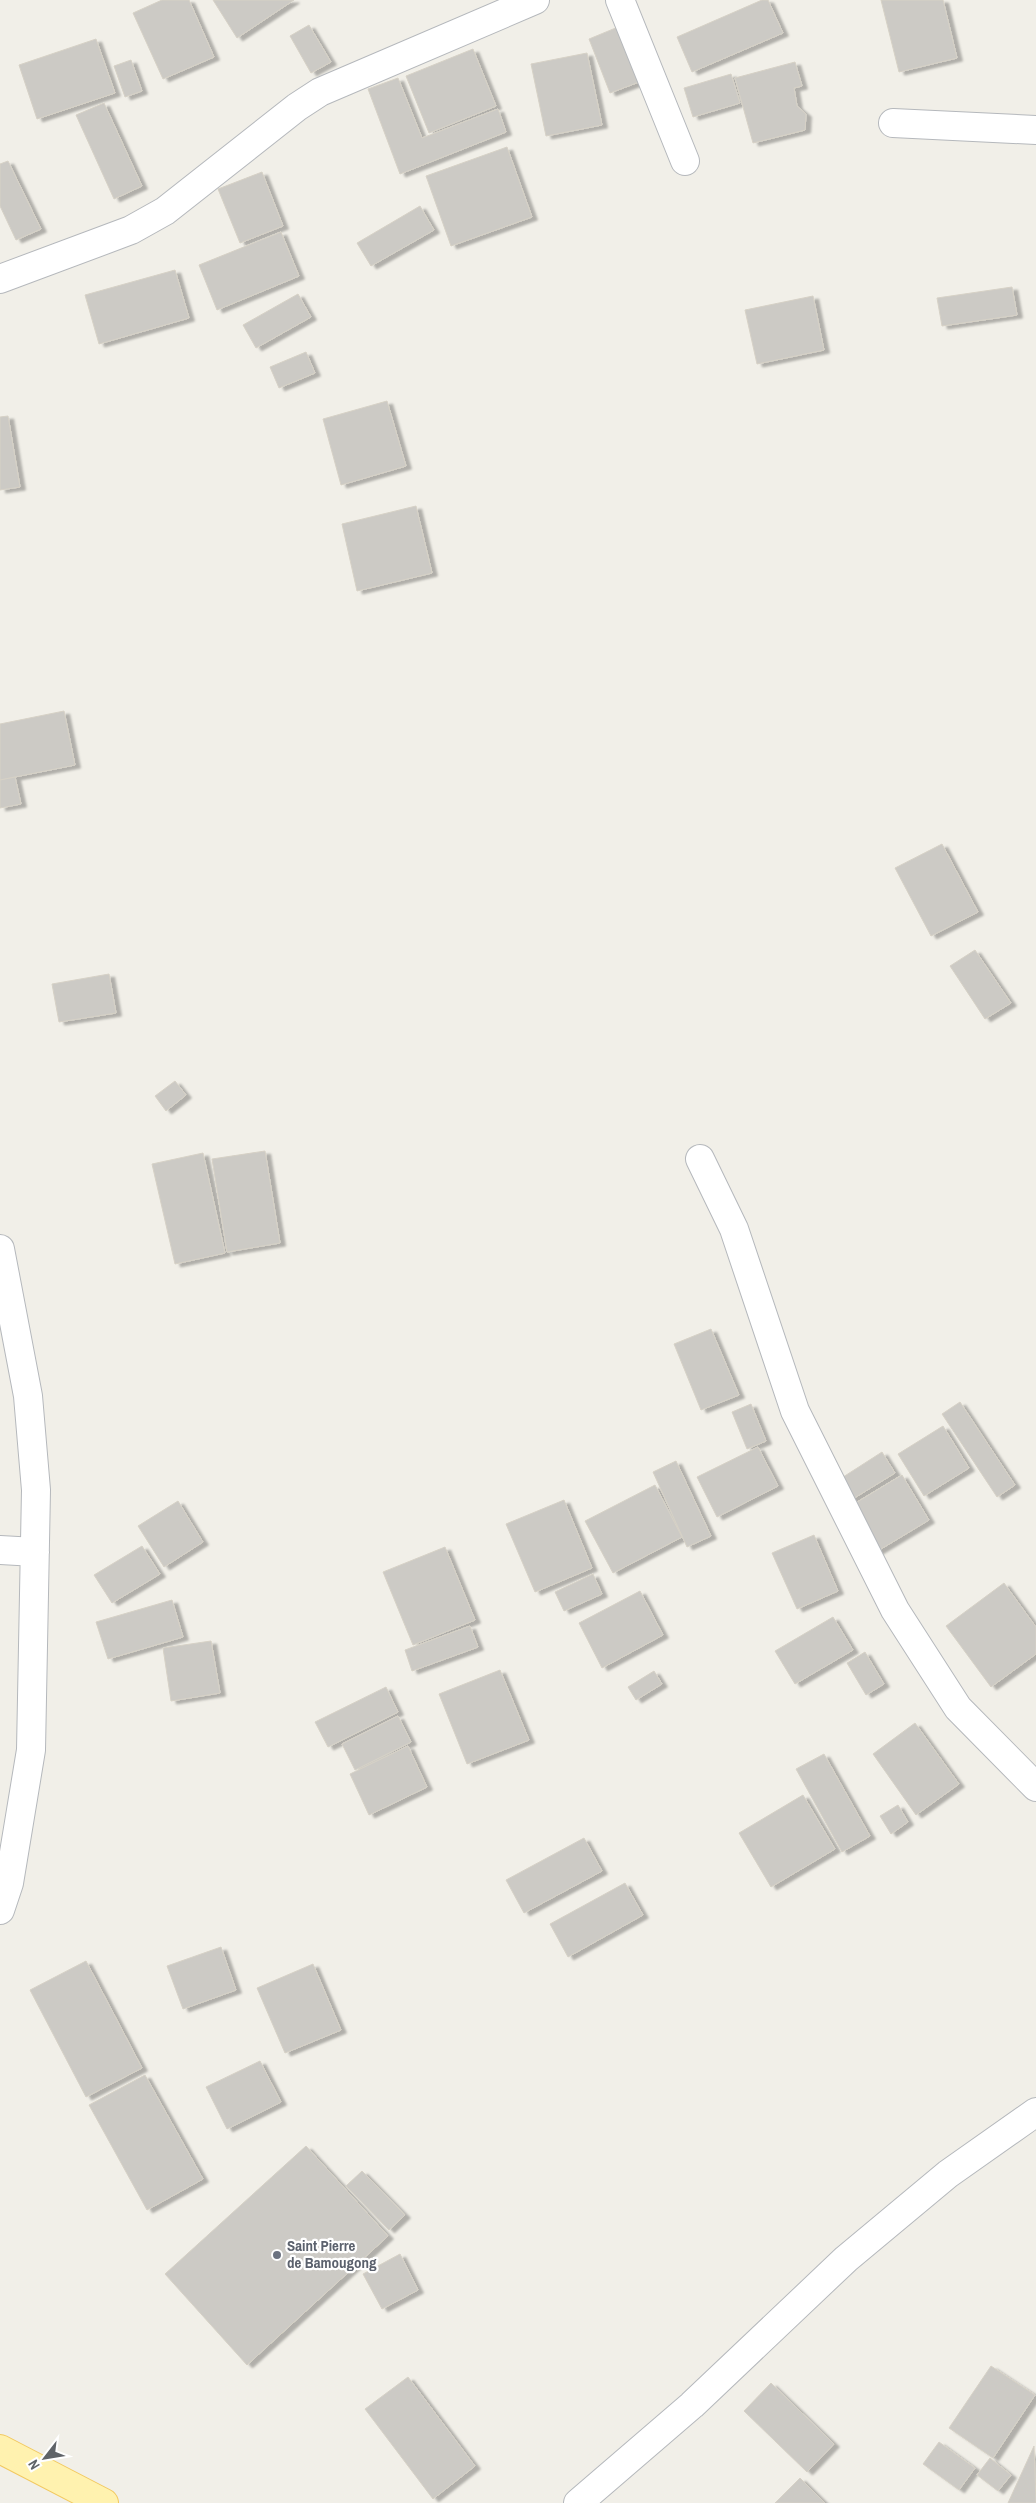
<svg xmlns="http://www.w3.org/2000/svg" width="1036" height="2503" font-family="'Archivo Narrow',sans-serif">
	<defs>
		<filter id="shadow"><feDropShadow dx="5.5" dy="3" stdDeviation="1" flood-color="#0004"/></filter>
	</defs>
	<rect width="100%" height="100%" fill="#f1efe8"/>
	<!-- building -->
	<path fill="#cccac5" stroke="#d6d1c6" filter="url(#shadow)" d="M162,0h27l25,57 -51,22 -30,-66z
		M213,0h81l-57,38z
		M762,0h6l15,33 -91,39 -15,-35z
		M881,0h62l14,58 -58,14z
		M309,25l22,37 -20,11 -21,-37z
		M618,27l21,55 -29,11 -21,-54z
		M96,39l19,54 -78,26 -18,-54z
		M473,49l23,57 -67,27 -23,-57z
		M587,53l15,72 -56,11 -15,-72z
		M131,60l11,31 -17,6 -11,-31z
		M795,62l7,24 -8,2 3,18 9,8 -1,16 -52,13 -18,-65z
		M731,74l9,29 -47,14 -9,-29z
		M398,78l24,60 76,-29 8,23 -106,42 -32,-85z
		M104,103l38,83 -28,13 -38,-84z
		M507,147l25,70 -81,29 -25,-70z
		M8,161l33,68 -25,11 -16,-34v-42z
		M262,172l21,54 -43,17 -22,-54z
		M420,206l14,24 -63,36 -14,-23z
		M281,232l18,44 -82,34 -18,-45z
		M175,270l14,48 -90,26 -14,-49z
		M1012,287l5,28 -75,11 -5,-28z
		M298,294l13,23 -55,31 -13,-23z
		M813,296l11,54 -67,14 -12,-54z
		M306,352l9,21 -36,15 -9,-21z
		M387,401l19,65 -65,19 -18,-66z
		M8,416l12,71 -20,3v-73z
		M416,506l16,67 -75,18 -15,-67z
		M64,711l11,54 -75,15v-56z
		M15,777l6,27 -21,4v-28z
		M942,844l36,68 -47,24 -36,-68z
		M975,950l36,53 -26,16 -35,-53z
		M109,974l7,39 -57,9 -7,-38z
		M175,1081l11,14 -20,16 -11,-15z
		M265,1151l15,92 -53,9 -15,-93z
		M203,1153l22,100 -50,11 -23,-100z
		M711,1329l28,66 -38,15 -27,-66z
		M960,1402l55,83 -18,12 -55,-83z
		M751,1404l15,37 -19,8 -15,-37z
		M943,1426l26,42 -45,28 -26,-42z
		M758,1447l20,39 -61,31 -20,-40z
		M882,1452l13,21 -57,35 -12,-20z
		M676,1461l35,75 -24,11 -34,-75z
		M902,1475l27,45 -63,38 -27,-45z
		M655,1485l27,52 -69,36 -28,-52z
		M564,1500l28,68 -57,24 -29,-68z
		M178,1501l25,41 -39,25 -26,-41z
		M814,1535l24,56 -41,18 -25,-56z
		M142,1546l18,28 -48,29 -18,-28z
		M445,1547l30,73 -62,25 -30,-73z
		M593,1574l9,20 -38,17 -9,-19z
		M1004,1583l32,44v27l-45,33 -45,-61z
		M640,1591l23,44 -61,33 -23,-45z
		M172,1600l11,37 -75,22 -12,-37z
		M833,1617l20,33 -58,34 -20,-33z
		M470,1626l8,21 -66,24 -7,-21z
		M211,1641l9,52 -49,8 -8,-53z
		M865,1652l19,32 -18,11 -19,-32z
		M500,1670l29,70 -62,24 -28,-70z
		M654,1671l8,13 -26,16 -8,-13z
		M386,1687l12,25 -70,35 -13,-25z
		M398,1716l13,26 -56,28 -13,-26z
		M915,1723l44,61 -43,31 -43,-61z
		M408,1746l19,41 -58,28 -19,-41z
		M824,1754l46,82 -28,16 -46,-83z
		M803,1795l32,54 -64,38 -32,-54z
		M898,1805l10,17 -17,12 -11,-18z
		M584,1838l18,33 -78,42 -18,-33z
		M625,1883l18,32 -75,42 -18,-33z
		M221,1947l15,43 -53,19 -16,-43z
		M86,1961l56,107 -56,29 -56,-107z
		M313,1964l28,66 -56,23 -28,-65z
		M260,2061l21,41 -54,27 -21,-42z
		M145,2075l58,104 -56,31 -58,-105z
		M306,2146l82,90 -141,129 -82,-91z
		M362,2171l43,44 -16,15 -43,-44z
		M400,2254l18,36 -36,19 -19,-35z
		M991,2366l44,29 -42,63 -44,-30z
		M408,2377l67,89 -42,33 -68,-90z
		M771,2383l63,61 -27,28 -63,-61z
		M939,2442l36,26 -16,22 -36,-26z
		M1034,2446l2,57h-28z
		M990,2458l21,17 -13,16 -21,-16z
		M800,2478l25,25h-50z"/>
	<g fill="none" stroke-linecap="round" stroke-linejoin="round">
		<defs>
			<path id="minor" d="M620,0l65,161
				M893,123l143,7
				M0,279l131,-49 34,-19 132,-104 23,-15 215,-92
				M700,1159l34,70 61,182 100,199 63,98 78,79
				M0,1249l28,147 8,94 -5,260 -22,133 -9,27
				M0,1550l35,2
				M578,2503l114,-98 154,-146 102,-85 88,-62"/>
			<path id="major" d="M0,2449l104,54"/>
		</defs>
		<!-- minor casing -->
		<use href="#minor" stroke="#b5b8bc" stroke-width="30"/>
		<!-- major casing -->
		<use href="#major" stroke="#f2c960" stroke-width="30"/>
		<!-- minor -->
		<use href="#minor" stroke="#fff" stroke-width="28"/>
		<!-- major -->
		<use href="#major" stroke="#fff2af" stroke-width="28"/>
	</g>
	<!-- markers -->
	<circle fill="#6b7280" stroke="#fff" stroke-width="2" cx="277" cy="2255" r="5"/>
	<g text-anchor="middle" stroke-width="4.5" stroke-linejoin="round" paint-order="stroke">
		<!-- worship labels -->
		<g font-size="15" font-weight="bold" fill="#5b616d" stroke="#fff" text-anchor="start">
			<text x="287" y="2251">Saint Pierre<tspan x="287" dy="17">de Bamougong</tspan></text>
		</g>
	</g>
	<!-- north arrow -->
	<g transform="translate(45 2458) rotate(239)" stroke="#ffffff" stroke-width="4" paint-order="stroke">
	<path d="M0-4L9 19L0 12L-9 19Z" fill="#5f6368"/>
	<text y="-8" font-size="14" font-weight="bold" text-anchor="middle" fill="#5f6368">N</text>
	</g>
</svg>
